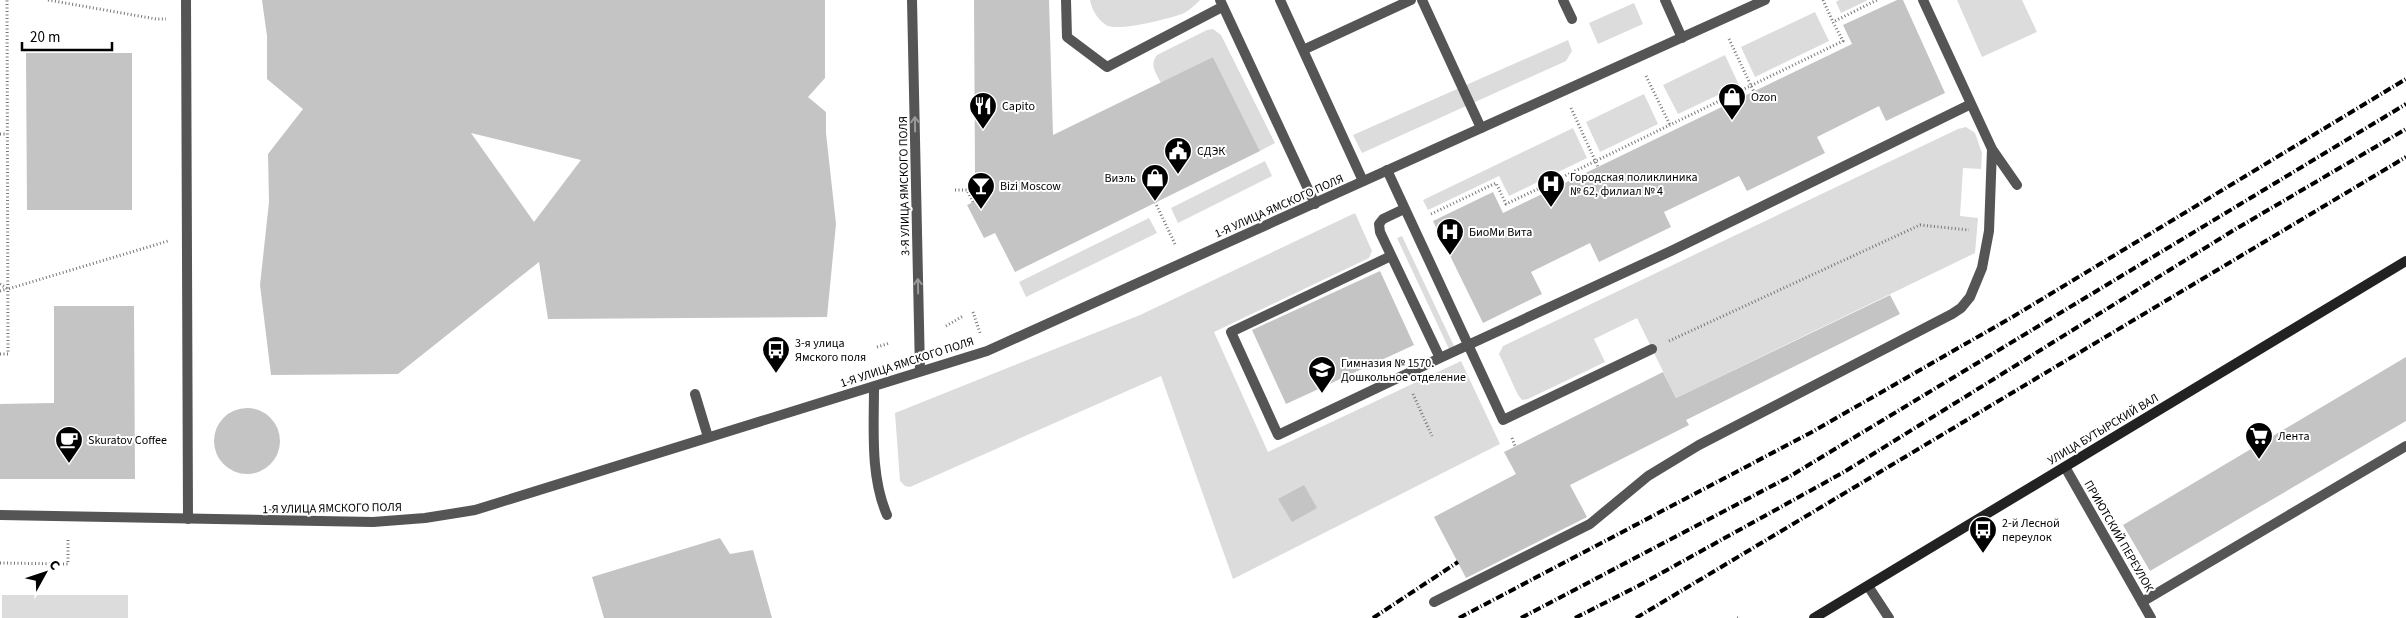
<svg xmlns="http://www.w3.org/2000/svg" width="2406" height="618" font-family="'Source Sans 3',sans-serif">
	<rect width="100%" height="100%" fill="#fff"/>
	<!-- green -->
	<path fill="#dcdcdc" d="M1090,0h110c-5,5 -11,11 -18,14 -15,5 -63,18 -76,11 -9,-6 -14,-15 -16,-25z
		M1839,0h29l-27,13 -5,-11z
		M1957,0h65l15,32 -55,25z
		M1634,3l9,21 -45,20 -9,-21z
		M1815,12l14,29 -74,36 -14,-30z
		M1213,29l8,6 54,108 -15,8 -47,-94 -52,26c-5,-10 -12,-18 -4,-28l50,-25z
		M1568,40l4,11 -6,10 -204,92 -9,-18z
		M1725,55l14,30 -61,29 -15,-29z
		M1644,94l14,30 -58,28 -14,-30z
		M1966,127l9,6 7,20 -1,16 -18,-1 -3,48 18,2 -3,35 -299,145 -39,-80 -43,21 11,23 -77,37 -6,1 -4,-5 -19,-41 4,-8 455,-217z
		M1573,128l14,30 -78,38 -10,-20 -71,34 -5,-10z
		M1265,161l7,15 -94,47 -7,-15z
		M1355,213l17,38 -3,7 -155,74 54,120 193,-91 39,83 -267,135 -72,-203 -251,111 -5,-1 -5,-5 -5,-68 245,-98z
		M1149,218l8,15 -131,64 -7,-15z
		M1402,236l52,110 -5,3 -52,-111z
		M128,595v23h-126v-23z"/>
	<!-- building -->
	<path fill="#c4c4c4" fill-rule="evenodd" d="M262,0h563v78l-17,19 18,15v21l10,91 -9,93 -279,2 -9,-57 -141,112 -127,1 -11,-90 9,-83 -1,-48 35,-45 -36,-30v-43zM471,133l110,27 -47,62z
		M974,0h75l4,135 160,-78 47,94 -245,121 -20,-39 -11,5 -17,-33 13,-6 -7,-23 2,-1z
		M1897,0h6l42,93 -59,28 -7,-15 -62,31 8,16 -78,38 -8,-15 -75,36 7,15 -72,35 -9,-19 -59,29 11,22 -59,29 -50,-102 60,-29 10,21 349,-169 -9,-19z
		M26,53h106v157h-105z
		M1380,271l34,74 -128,59 -34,-74z
		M1890,295l10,19 -214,106 3,5 -119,60 17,32 -121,61 -32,-61 82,-43 -12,-22 159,-80 13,26z
		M54,306h80l1,173h-135v-75l54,-1z
		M2406,357v64l-256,150 -27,-46z
		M214 441a33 33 0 1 1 66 0a33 33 0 1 1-66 0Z
		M1304,485l13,23 -25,14 -14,-23z
		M720,538l10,16 23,-4 19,68h-168l-12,-41z"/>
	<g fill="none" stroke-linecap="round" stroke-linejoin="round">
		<!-- path -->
		<path stroke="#777" stroke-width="3" stroke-dasharray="1 2.5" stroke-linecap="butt" d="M48,0l108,19h10
			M1823,0l10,22
			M1729,39l25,53
			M1646,76l24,49
			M1571,108l27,59
			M0,134h7
			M955,190h12l6,12
			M1155,202l20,42
			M1431,214l65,-31 10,21 36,-17 301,-146 -10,-19 44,-22
			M0,284l8,5 160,-48
			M0,291l7,-2
			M973,312l7,21
			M946,326l17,-10
			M1669,341l251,-116 49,5
			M877,347l13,-4
			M0,354h8l-1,-354
			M1413,394l19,42
			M1512,438l3,8
			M0,563l68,1v-24
			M1737,618h1"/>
		<!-- lane -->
		<path stroke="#555" stroke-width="10" d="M186,0l2,519
			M1066,0l1,37 40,30 115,-60
			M1220,0l95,204
			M1280,0l83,181
			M1422,0l59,128
			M1563,0l9,19
			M1665,0l17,38
			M1303,50l108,-50
			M1992,149l25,36
			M1387,170l116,250 149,-71
			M1391,256l-160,76 47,103 162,-77 -60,-126 -1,-8 4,-5 21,-10
			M1440,358l231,-107 300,-147
			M874,387c0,42 -4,89 13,128
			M695,394l13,43
			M1868,586l21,32
			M1434,602l156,-78 58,-48 51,-31 253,-131 9,-6 9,-11 12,-29 7,-37 3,-82 -69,-149
			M2142,602l264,-156"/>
		<!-- street -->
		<path stroke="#555" stroke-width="10" d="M912,0l8,371
			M2065,467l86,151
			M0,515l373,7 52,-4 50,-8 512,-159 778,-351"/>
		<!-- secondary -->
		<path stroke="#222" stroke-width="10" d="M1814,618l592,-357"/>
		<!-- rail -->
		<path stroke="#000" stroke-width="4" stroke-dasharray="8 2.5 1 2.5" stroke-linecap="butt" d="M1373,618l85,-56
			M1459,618l353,-186 202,-116 392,-237
			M1521,618l266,-140 619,-374
			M1575,618l63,-32 206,-114 390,-242 172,-101
			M1636,618l770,-461"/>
	</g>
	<!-- one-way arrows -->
	<defs><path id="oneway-shaft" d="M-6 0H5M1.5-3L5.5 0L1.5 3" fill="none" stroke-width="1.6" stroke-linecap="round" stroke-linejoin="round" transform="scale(1.25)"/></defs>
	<g stroke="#999">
		<use href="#oneway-shaft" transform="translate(915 124) rotate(-91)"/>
		<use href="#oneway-shaft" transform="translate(918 286) rotate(-91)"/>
	</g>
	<!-- icons -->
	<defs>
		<symbol id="shop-pin" viewBox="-11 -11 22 30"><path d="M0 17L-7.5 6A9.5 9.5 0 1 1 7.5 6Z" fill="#000" stroke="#fff"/><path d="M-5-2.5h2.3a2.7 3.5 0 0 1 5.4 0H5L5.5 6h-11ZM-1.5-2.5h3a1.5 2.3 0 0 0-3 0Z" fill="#fff"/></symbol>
		<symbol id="restaurant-pin" viewBox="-11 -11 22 30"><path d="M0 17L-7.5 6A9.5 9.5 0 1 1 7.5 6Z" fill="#000" stroke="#fff"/><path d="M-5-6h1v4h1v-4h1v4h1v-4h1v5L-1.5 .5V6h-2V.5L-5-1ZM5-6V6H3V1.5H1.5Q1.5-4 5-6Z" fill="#fff"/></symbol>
		<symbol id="civic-pin" viewBox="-11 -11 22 30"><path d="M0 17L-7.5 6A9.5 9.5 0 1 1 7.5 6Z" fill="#000" stroke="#fff"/><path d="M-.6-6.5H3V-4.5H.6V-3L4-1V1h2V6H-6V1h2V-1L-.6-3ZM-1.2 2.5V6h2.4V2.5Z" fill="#fff"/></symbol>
		<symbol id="hospital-pin" viewBox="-11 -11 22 30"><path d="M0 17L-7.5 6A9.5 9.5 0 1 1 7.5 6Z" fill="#000" stroke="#fff"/><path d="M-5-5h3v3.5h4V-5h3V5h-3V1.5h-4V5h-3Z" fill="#fff"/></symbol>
		<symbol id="bar-pin" viewBox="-11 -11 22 30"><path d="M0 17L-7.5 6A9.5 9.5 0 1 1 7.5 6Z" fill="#000" stroke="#fff"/><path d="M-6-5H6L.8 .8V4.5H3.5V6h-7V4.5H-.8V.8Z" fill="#fff"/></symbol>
		<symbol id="bus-pin" viewBox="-11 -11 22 30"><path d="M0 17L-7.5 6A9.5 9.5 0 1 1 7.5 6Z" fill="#000" stroke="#fff"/><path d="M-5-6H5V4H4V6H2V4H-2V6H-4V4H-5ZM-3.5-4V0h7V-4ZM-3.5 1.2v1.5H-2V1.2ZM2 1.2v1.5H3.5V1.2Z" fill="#fff"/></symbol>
		<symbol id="school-pin" viewBox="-11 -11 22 30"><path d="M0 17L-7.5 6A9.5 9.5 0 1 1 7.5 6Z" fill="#000" stroke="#fff"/><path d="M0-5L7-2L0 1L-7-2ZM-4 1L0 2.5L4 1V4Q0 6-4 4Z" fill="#fff"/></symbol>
		<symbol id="supermarket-pin" viewBox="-11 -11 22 30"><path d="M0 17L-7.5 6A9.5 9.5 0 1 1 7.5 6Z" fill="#000" stroke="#fff"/><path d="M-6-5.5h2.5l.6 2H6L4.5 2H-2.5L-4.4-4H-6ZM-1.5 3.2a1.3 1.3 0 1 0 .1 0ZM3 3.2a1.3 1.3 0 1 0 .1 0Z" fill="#fff"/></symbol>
		<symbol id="cafe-pin" viewBox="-11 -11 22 30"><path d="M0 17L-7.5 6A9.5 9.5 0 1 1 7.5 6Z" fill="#000" stroke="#fff"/><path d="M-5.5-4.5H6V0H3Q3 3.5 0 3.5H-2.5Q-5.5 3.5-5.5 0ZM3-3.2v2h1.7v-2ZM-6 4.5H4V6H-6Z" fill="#fff"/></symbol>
	</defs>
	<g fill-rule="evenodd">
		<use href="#shop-pin" x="1716" y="81" width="32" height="43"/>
		<use href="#restaurant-pin" x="967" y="90" width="32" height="43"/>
		<use href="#civic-pin" x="1162" y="135" width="32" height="43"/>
		<use href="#shop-pin" x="1139" y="162" width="32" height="43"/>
		<use href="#hospital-pin" x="1535" y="168" width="32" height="43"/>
		<use href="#bar-pin" x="965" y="170" width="32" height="43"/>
		<use href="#hospital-pin" x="1434" y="216" width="32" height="43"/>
		<use href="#bus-pin" x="760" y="334" width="32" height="43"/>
		<use href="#school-pin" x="1306" y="354" width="32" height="43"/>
		<use href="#supermarket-pin" x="2243" y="420" width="32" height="43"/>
		<use href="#cafe-pin" x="53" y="424" width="32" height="43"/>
		<use href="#bus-pin" x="1967" y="514" width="32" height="43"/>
	</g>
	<g text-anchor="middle" stroke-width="4" stroke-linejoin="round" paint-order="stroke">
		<!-- poi labels -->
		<g font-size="12" fill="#000" stroke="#fff" text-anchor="start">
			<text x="1751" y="101">Ozon</text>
			<text x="1002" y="110">Capito</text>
			<text x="1197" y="155">СДЭК</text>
			<text x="1570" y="181">Городская поликлиника<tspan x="1570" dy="14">№ 62, филиал № 4</tspan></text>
			<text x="1136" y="182" text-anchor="end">Виэль</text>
			<text x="1000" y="190">Bizi Moscow</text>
			<text x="1469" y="236">БиоМи Вита</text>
			<text x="795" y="347">3-я улица<tspan x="795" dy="14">Ямского поля</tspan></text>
			<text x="1341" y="367">Гимназия № 1570.<tspan x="1341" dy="14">Дошкольное отделение</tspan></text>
			<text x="2278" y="440">Лента</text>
			<text x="88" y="444">Skuratov Coffee</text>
			<text x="2002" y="527">2-й Лесной<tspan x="2002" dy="14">переулок</tspan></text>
		</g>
		<!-- street labels -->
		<g font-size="12" fill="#000" stroke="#fff">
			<text transform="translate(904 186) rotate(-91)" y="4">3-Я УЛИЦА ЯМСКОГО ПОЛЯ</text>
			<text transform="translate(1279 206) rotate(-24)" y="4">1-Я УЛИЦА ЯМСКОГО ПОЛЯ</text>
			<text transform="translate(907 362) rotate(-18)" y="4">1-Я УЛИЦА ЯМСКОГО ПОЛЯ</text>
			<text transform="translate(2103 429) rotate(-31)" y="4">УЛИЦА БУТЫРСКИЙ ВАЛ</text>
			<text transform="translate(332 508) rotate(-1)" y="4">1-Я УЛИЦА ЯМСКОГО ПОЛЯ</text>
			<text transform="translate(2119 536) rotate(60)" y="4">ПРИЮТСКИЙ ПЕРЕУЛОК</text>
		</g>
	</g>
	<!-- north arrow -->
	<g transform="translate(45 573) rotate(50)" stroke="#ffffff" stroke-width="4" paint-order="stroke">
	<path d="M0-4L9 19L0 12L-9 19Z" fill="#000000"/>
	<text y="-8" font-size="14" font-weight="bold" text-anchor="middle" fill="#000000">С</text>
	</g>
	<!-- scale -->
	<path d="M22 42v8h90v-8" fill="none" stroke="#000000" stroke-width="2.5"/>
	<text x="30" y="42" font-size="15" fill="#000000" stroke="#ffffff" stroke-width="4" paint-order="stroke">20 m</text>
</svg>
